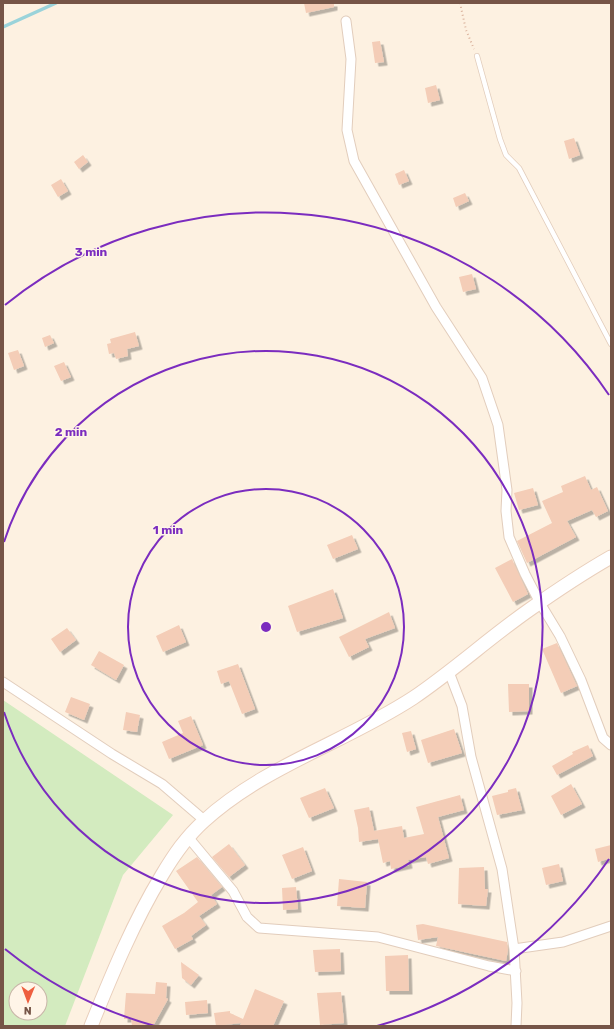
<svg xmlns="http://www.w3.org/2000/svg" width="614" height="1029" font-family="Rubik,sans-serif">
	<defs>
		<filter id="shadow"><feDropShadow dx="3.5" dy="3.5" stdDeviation="0" flood-color="#0004"/></filter>
	</defs>
	<rect width="100%" height="100%" fill="#fdf1e1"/>
	<!-- green -->
	<path fill="#d3ebbf" fill-rule="evenodd" d="M3,700l170,115 -50,60 -58,151h-62zM16,989h24v24h-24z"/>
	<g fill="none" stroke-linecap="round" stroke-linejoin="round">
		<!-- stream -->
		<path stroke="#9ad3da" stroke-width="3.5" d="M3,27l53,-24"/>
	</g>
	<!-- building -->
	<path fill="#f4cdb7" filter="url(#shadow)" d="M304,3h30v4l-28,6z
		M380,41l4,21 -9,1 -3,-21z
		M436,85l4,15 -12,3 -3,-15z
		M574,138l6,17 -11,4 -5,-18z
		M83,155l5,7 -9,7 -5,-7z
		M404,170l5,11 -10,4 -4,-11z
		M61,179l7,12 -10,6 -7,-12z
		M465,193l4,8 -13,6 -3,-9z
		M472,274l4,15 -13,3 -4,-15z
		M135,332l4,14 -12,3 1,7 -12,3 -2,-6 -5,1 -2,-10 4,-1 -1,-4z
		M50,335l4,8 -9,4 -3,-9z
		M18,350l6,16 -10,4 -6,-17z
		M64,362l7,15 -10,4 -7,-15z
		M585,476l6,14 6,-3 11,24 -12,6 -4,-7 -25,11 9,16 -49,26 -10,-22 35,-18 -10,-22 21,-9 -2,-6z
		M533,488l5,17 -19,5 -5,-17z
		M352,535l6,14 -25,10 -6,-14z
		M512,559l16,35 -15,8 -18,-34z
		M333,589l10,29 -46,14 -9,-26z
		M389,612l6,16 -30,11 4,8 -20,10 -10,-20z
		M179,625l7,17 -23,10 -7,-16z
		M67,628l9,12 -16,12 -9,-13z
		M557,643l20,43 -16,7 -19,-44z
		M99,651l25,14 -8,15 -25,-15z
		M238,664l17,45 -13,5 -13,-33 -8,3 -4,-13z
		M508,684h21v27l-20,1z
		M71,697l19,7 -6,16 -19,-8z
		M126,712l14,3 -3,17 -14,-2z
		M191,716l12,29 -34,14 -7,-17 21,-9 -5,-12z
		M454,729l8,24 -34,10 -7,-23z
		M411,731l5,18 -9,3 -5,-19z
		M588,745l5,11 -36,19 -5,-9 21,-12 -1,-2z
		M571,784l11,20 -21,11 -10,-19z
		M325,788l9,20 -25,10 -9,-20z
		M516,788l6,22 -25,5 -5,-19 16,-4v-2z
		M460,795l4,15 -26,7 11,41 -21,6 -2,-7 -18,3 1,5 -18,4 -1,-8 -7,2 -5,-24 -19,3 -1,-14 -4,-18 15,-3 5,24 28,-5 2,12 20,-4 -8,-27z
		M229,844l16,21 -16,12 -17,-20z
		M611,845v13l-13,4 -3,-13z
		M303,847l9,24 -20,8 -10,-24z
		M197,857l25,30 -11,8 6,9 -18,12 7,9 -15,11 2,3 -18,10 -13,-23 22,-13 14,-11 -22,-31z
		M559,864l4,17 -17,4 -4,-17z
		M484,867l1,22h3l-2,17 -28,-2 1,-36z
		M339,879l28,3 -2,26 -28,-2z
		M296,887l2,22 -15,1 -1,-22z
		M423,924l84,18 1,8 -2,11 -70,-15 2,-9 -20,3 -2,-15z
		M340,949l1,22 -26,1 -2,-22z
		M408,955l1,36h-23l-1,-35z
		M181,962l18,13 -8,10 -9,-7z
		M156,982l11,1 -1,15 2,1 -15,27h-21l-1,-7h-7l2,-26 29,1z
		M255,989l29,12 -11,25h-33l1,-3 -25,3 -2,-13 16,-2v2l13,6z
		M341,992l3,31 -24,2 -3,-32z
		M207,1000l1,13 -22,2 -1,-13z"/>
	<g fill="none" stroke-linecap="round" stroke-linejoin="round">
		<defs>
			<path id="lane" d="M477,56l23,83 6,16 13,13 92,176"/>
			<path id="street" d="M346,21l5,38 -4,71 7,31 82,146 46,71 16,47 9,65 -1,21 3,26 16,37 15,29 20,33 21,44 22,58 8,7
				M449,672l13,34 9,51 31,112 12,80 3,54 -1,23
				M3,682l109,72 50,30 42,36
				M188,837l45,54 14,26 12,11 119,9 111,29 27,5
				M514,949l49,-7 48,-16"/>
			<path id="secondary" d="M91,1026c21,-52 42,-103 71,-151 12,-20 24,-38 42,-54 60,-55 142,-79 209,-123 40,-27 76,-60 116,-88 27,-19 54,-37 82,-53"/>
		</defs>
		<!-- lane casing -->
		<use href="#lane" stroke="#e2cdbc" stroke-width="6"/>
		<!-- street casing -->
		<use href="#street" stroke="#e2cdbc" stroke-width="11"/>
		<!-- secondary casing -->
		<use href="#secondary" stroke="#e9cfbc" stroke-width="15"/>
		<!-- path -->
		<path stroke="#d9b09a" stroke-width="2" stroke-dasharray="1 3" stroke-linecap="butt" d="M460,3l6,27 8,19"/>
		<!-- lane -->
		<use href="#lane" stroke="#fff" stroke-width="4.5"/>
		<!-- street -->
		<use href="#street" stroke="#fff" stroke-width="9"/>
		<!-- secondary -->
		<use href="#secondary" stroke="#fff" stroke-width="13"/>
	</g>
	<!-- distance rings -->
	<g fill="none" stroke="#7b2cbf" stroke-width="2">
		<circle cx="266" cy="627" r="138"/>
		<path d="M4 542A276 276 0 1 1 4 712"/>
		<path d="M609 859A414 414 0 0 1 377 1026M155 1026A414 414 0 0 1 5 949M5 305A414 414 0 0 1 609 395"/>
	</g>
	<circle cx="266" cy="627" r="6" fill="#7b2cbf" stroke="#fff5e8" stroke-width="2"/>
	<g font-size="12" text-anchor="middle" font-weight="bold" fill="#7b2cbf" stroke="#fff5e8" stroke-width="3" stroke-linejoin="round" paint-order="stroke">
		<text x="91" y="256">3 min</text>
		<text x="71" y="436">2 min</text>
		<text x="168" y="534">1 min</text>
	</g>
	<!-- border -->
	<rect width="614" height="1029" fill="none" stroke="#765547" stroke-width="8"/>
	<!-- north arrow -->
	<g transform="translate(28 1001) rotate(181)"><circle r="19" fill="#fff5e8" stroke="#c8b5a8"/>
	<path d="M0-3L7 15L0 10L-7 15Z" fill="#ee5f3f"/>
	<text y="-6" font-size="11" font-weight="bold" text-anchor="middle" fill="#765547">N</text>
	</g>
</svg>
